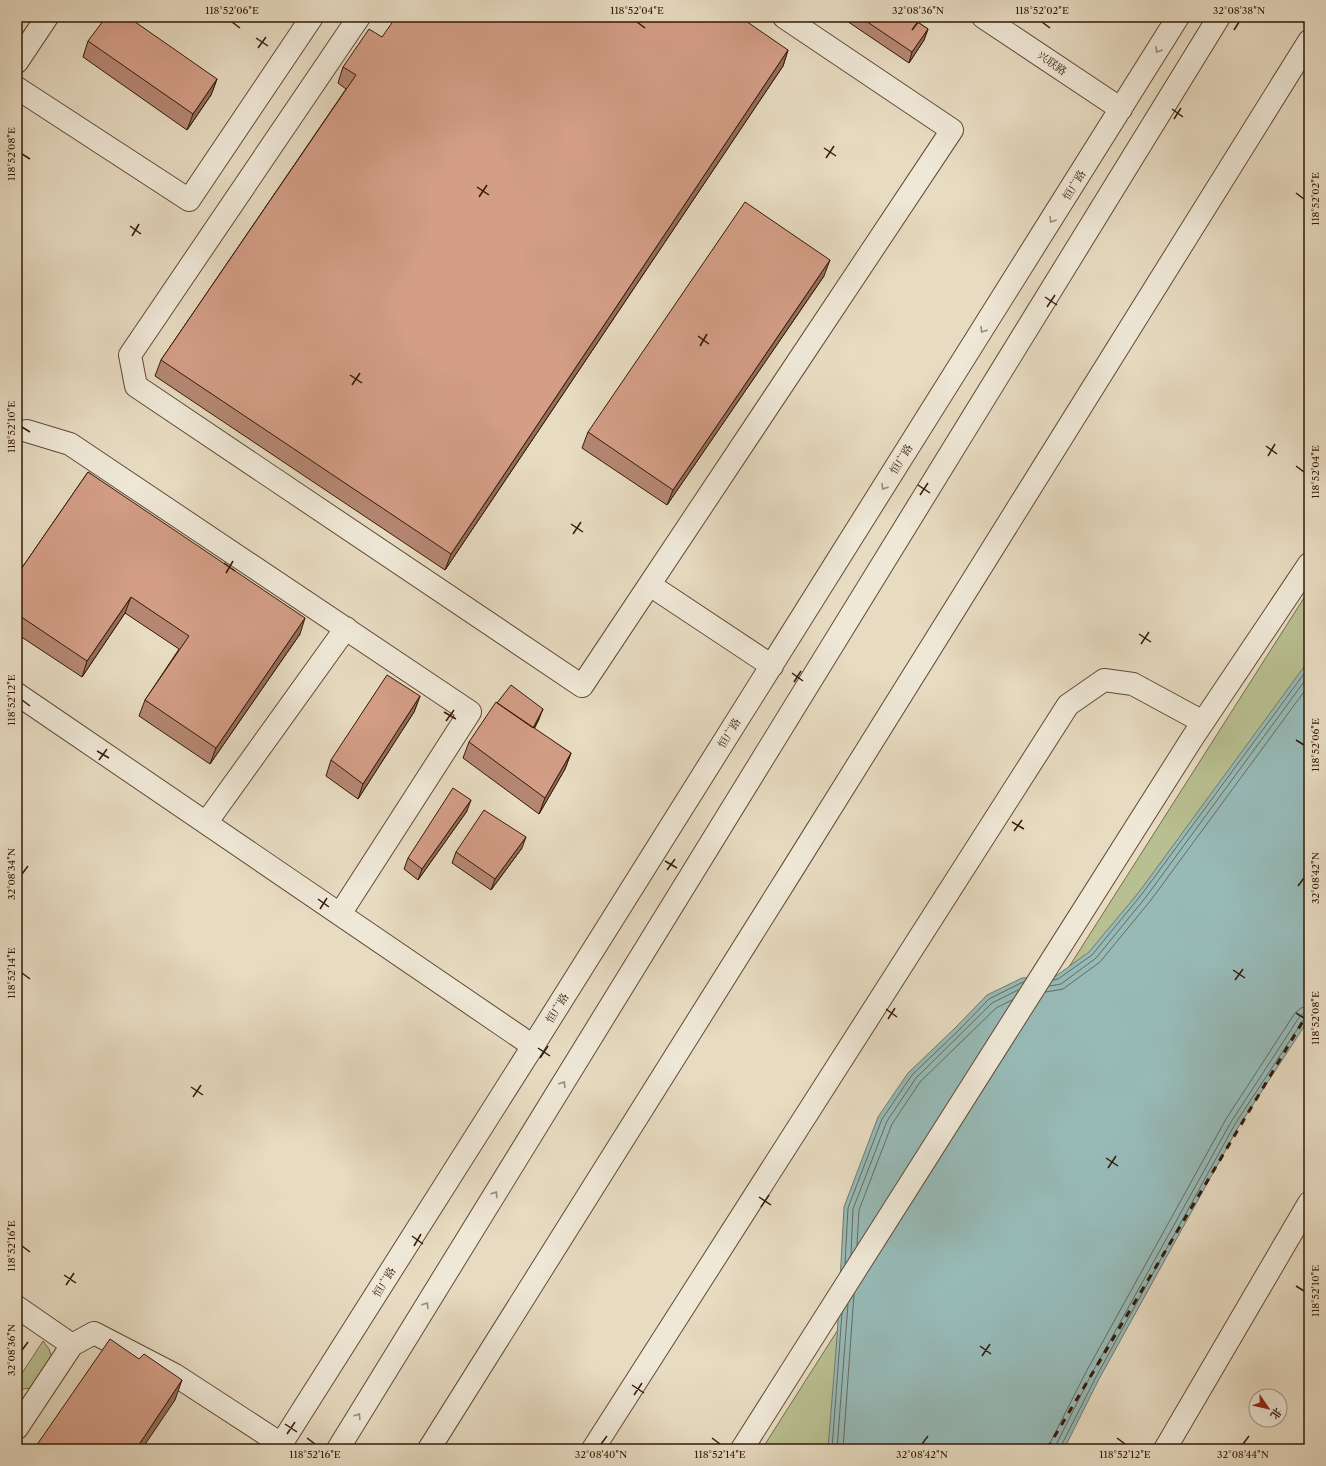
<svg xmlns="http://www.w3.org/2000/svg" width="1326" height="1466" font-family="'Libre Caslon Text','Noto Serif SC',serif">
	<rect width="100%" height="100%" fill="#e7dbc1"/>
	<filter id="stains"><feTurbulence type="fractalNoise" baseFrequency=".005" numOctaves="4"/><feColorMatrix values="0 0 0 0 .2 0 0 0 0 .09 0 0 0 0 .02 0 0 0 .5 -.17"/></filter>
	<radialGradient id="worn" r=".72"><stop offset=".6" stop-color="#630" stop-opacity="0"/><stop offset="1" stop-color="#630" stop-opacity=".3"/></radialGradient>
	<!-- green -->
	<path fill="#b8bf91" stroke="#766c4c" d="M1309,590v150l-446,709h-101z
		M43,1341l6,8 3,10 -21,29 -9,1 -5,-1v-7z"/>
	<!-- water -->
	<path fill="#97bab7" stroke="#6f7a71" d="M1309,660v359l-70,107 -140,253 -35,70h-236l9,-112 7,-130 34,-90 30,-44 47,-45 32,-33 35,-17 34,-2 33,-24 50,-60z"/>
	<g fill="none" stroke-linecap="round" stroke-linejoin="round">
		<!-- shore -->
		<path stroke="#666a5f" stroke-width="1" d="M1053,980l5,-1 34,-24 50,-61 167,-227
			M1050,986l11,-2 35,-26 50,-61 163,-222
			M1046,992l17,-3 37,-27 51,-62 158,-215
			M857,1245l2,-35 33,-86 28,-42 76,-74 16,-8
			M851,1255l2,-46 34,-88 29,-43 76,-75 26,-13
			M845,1264l3,-56 34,-89 30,-44 46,-44 31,-32 34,-17
			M832,1449l10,-136
			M837,1449l11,-145
			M843,1449l11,-155
			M1050,1449l1,-8 35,-69 140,-253 69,-106 6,-5 8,-2
			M1056,1449l1,-6 34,-68 140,-253 69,-106 4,-3 5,-1
			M1061,1449v-3l35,-69 139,-253 69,-105 5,-2"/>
		<defs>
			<path id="minor" d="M359,17l-229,338 6,31 446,300 370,-556 -168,-113
				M983,17l138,92
				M17,62l30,-45
				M17,88l172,112 123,-183
				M27,431l43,13 400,268 -130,202
				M650,585l122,81
				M17,694l516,352
				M206,823l140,-195
				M17,1307l55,38
				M17,1428l55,-83 22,-12 81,42 106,69
				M278,1449l255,-403 645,-1029
				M338,1449l881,-1432
				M429,1449l365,-582 515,-826
				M593,1449l475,-744 36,-25 29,4 70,38
				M742,1449l451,-712 116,-173
				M1165,1449l144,-246"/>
		</defs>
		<!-- minor casing -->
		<use href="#minor" stroke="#614a36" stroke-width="24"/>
		<!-- minor -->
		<use href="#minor" stroke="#efe8d7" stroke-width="22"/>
		<!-- rail -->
		<path stroke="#341a07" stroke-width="3" stroke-dasharray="7 7" stroke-linecap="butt" d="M1047,1449l262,-438"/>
	</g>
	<!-- wall -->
	<path fill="#b58773" stroke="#341a07" d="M841,17h69l18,12 -4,11 -15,23z
		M382,37l406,13 -5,16 -338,504 -290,-194 6,-16 185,-271 -8,-6 5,-16z
		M88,41l129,38 -6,16 -24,35 -104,-73z
		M824,276l-157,229 -85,-57 6,-16z
		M88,472l212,162 -90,130 -71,-48 6,-16 34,-51 -54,-36 -43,64 -65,-43v-59z
		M420,696l-6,16 -56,87 -32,-23 5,-16z
		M539,719l-5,10 37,24 -6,16 -26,45 -76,-56 6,-16z
		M467,811l-49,69 -14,-11 4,-11z
		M522,848l-31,42 -39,-27 4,-11z"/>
	<!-- shaded-wall -->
	<path fill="#946e5e" stroke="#341a07" d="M928,29l-4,11 -15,23 3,-11z
		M788,50l-5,16 -338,504 6,-16z
		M217,79l-6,16 -24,35 6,-16z
		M830,260l-6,16 -157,229 6,-15z
		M131,597l-6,16 -43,64 5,-16z
		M305,618l-5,16 -90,130 6,-16z
		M420,696l-6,16 -56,87 5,-15z
		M543,709l-4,10 -12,24 4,-10z
		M571,753l-6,16 -26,45 6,-16z
		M471,800l-4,11 -49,69 4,-11z
		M526,837l-4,11 -31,42 4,-11z
		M182,1380l-7,20 -33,49h-6z"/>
	<!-- building -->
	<path fill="#d39d86" stroke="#341a07" d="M106,17h22l89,62 -24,35 -105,-73z
		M396,17h344l48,33 -337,504 -290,-194 195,-285 -13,-8 26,-38 13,8z
		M860,17h50l18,12 -16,23z
		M745,202l85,58 -157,230 -85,-58z
		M88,472l217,146 -89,130 -71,-48 44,-64 -58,-39 -44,64 -70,-47v-39z
		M387,675l33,21 -57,88 -32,-24z
		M511,685l32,24 -10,19 -36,-25z
		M496,702l75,51 -26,45 -76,-56z
		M453,788l18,12 -49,69 -14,-11z
		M484,810l42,27 -31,42 -39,-27z
		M110,1339l29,20 5,-5 38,26 -46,69h-102z"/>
	<!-- one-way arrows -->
	<defs><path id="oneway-chevron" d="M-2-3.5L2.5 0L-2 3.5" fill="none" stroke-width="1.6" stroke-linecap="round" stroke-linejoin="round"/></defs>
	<g stroke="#9b8b79">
		<use href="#oneway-chevron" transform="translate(1158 50) rotate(122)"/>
		<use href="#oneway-chevron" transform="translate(1052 220) rotate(122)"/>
		<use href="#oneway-chevron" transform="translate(983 330) rotate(122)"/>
		<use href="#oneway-chevron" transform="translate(884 487) rotate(122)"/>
		<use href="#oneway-chevron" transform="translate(563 1084) rotate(-58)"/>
		<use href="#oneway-chevron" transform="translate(495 1194) rotate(-58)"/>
		<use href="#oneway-chevron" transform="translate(426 1305) rotate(-58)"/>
		<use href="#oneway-chevron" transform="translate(358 1416) rotate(-58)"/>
	</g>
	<!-- ticks -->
	<path fill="none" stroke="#341a07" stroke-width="1.5" d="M232,22l8,6M637,22l8,6M1042,22l8,6M912,30l6,-8M1234,30l5,-8M256,38l12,8M258,48l8,-11M1172,109l11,8M1174,119l7,-11M824,148l12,8M22,154l8,5M826,158l8,-12M477,187l12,8M1296,193l8,6M479,197l8,-12M130,226l11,8M132,236l7,-12M1045,297l12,8M1047,307l8,-12M698,336l11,8M700,346l7,-12M350,375l12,8M352,385l8,-12M22,427l8,5M1266,446l11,8M1268,456l7,-12M1296,466l8,6M918,485l12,8M920,495l8,-12M571,524l12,8M573,534l8,-12M224,563l11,8M226,573l7,-12M1139,634l12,8M1141,644l8,-12M792,673l11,8M794,682l7,-11M22,700l8,6M444,712l12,7M446,721l8,-11M1296,740l8,5M97,751l12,7M99,760l8,-11M1012,822l12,7M1014,831l8,-11M665,861l12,7M667,870l8,-11M22,874l6,-8M1298,886l6,-8M318,899l11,8M320,909l7,-11M1233,970l12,8M22,973l8,6M1235,980l8,-11M886,1009l11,8M1296,1013l8,5M888,1019l7,-11M538,1048l12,8M540,1058l8,-12M191,1087l12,8M193,1097l8,-12M1106,1158l12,8M1108,1168l8,-12M759,1197l12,8M761,1207l8,-12M412,1236l11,8M22,1246l8,6M414,1246l7,-12M64,1275l12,8M66,1285l8,-12M1296,1286l8,5M980,1346l11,8M22,1350l6,-8M982,1356l8,-12M632,1385l12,8M634,1395l8,-12M285,1424l12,8M287,1434l8,-12M307,1438l8,6M712,1438l8,6M1117,1438l8,6M601,1444l6,-8M922,1444l6,-8M1243,1444l6,-8"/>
	<g text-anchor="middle" stroke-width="3.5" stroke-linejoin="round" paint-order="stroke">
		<!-- street labels -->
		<g font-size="11" fill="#341a07" stroke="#efe8d7">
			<text transform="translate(1052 63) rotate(34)" y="4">兴联路</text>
			<text transform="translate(1074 185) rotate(-58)" y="4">恒广路</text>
			<text transform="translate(901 459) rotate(-58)" y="4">恒广路</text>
			<text transform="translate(729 733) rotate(-58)" y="4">恒广路</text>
			<text transform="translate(557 1008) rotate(-58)" y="4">恒广路</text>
			<text transform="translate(384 1282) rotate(-58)" y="4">恒广路</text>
		</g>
	</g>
	<!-- margin -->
	<rect width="1326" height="1466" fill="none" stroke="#e7dbc1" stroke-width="44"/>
	<!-- north arrow -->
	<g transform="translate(1268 1408) rotate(124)"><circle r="19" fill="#efe8d7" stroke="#a49684"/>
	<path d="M0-3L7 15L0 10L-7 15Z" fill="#8f2418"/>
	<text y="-6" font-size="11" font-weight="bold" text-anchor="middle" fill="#341a07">北</text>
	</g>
	<rect x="22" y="22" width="1282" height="1422" fill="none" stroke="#341a07" stroke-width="1.5"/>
	<g font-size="10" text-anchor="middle" fill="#341a07">
		<text x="232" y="14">118°52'06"E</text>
		<text x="637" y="14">118°52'04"E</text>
		<text x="918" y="14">32°08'36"N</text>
		<text x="1042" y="14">118°52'02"E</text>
		<text x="1239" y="14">32°08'38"N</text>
		<text transform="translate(11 154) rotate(-90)" y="4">118°52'08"E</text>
		<text transform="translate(1315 199) rotate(-90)" y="4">118°52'02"E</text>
		<text transform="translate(11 427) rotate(-90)" y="4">118°52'10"E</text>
		<text transform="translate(1315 472) rotate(-90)" y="4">118°52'04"E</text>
		<text transform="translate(11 700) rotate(-90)" y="4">118°52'12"E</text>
		<text transform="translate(1315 745) rotate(-90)" y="4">118°52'06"E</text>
		<text transform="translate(11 874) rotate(-90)" y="4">32°08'34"N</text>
		<text transform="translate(1315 878) rotate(-90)" y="4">32°08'42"N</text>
		<text transform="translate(11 973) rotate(-90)" y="4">118°52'14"E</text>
		<text transform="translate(1315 1018) rotate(-90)" y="4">118°52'08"E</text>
		<text transform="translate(11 1246) rotate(-90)" y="4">118°52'16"E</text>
		<text transform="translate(1315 1291) rotate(-90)" y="4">118°52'10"E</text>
		<text transform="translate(11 1350) rotate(-90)" y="4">32°08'36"N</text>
		<text x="315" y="1458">118°52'16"E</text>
		<text x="601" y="1458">32°08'40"N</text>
		<text x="720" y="1458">118°52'14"E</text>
		<text x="922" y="1458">32°08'42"N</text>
		<text x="1125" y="1458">118°52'12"E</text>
		<text x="1243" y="1458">32°08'44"N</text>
	</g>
	<rect width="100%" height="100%" filter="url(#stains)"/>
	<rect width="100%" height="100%" fill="url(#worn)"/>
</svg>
